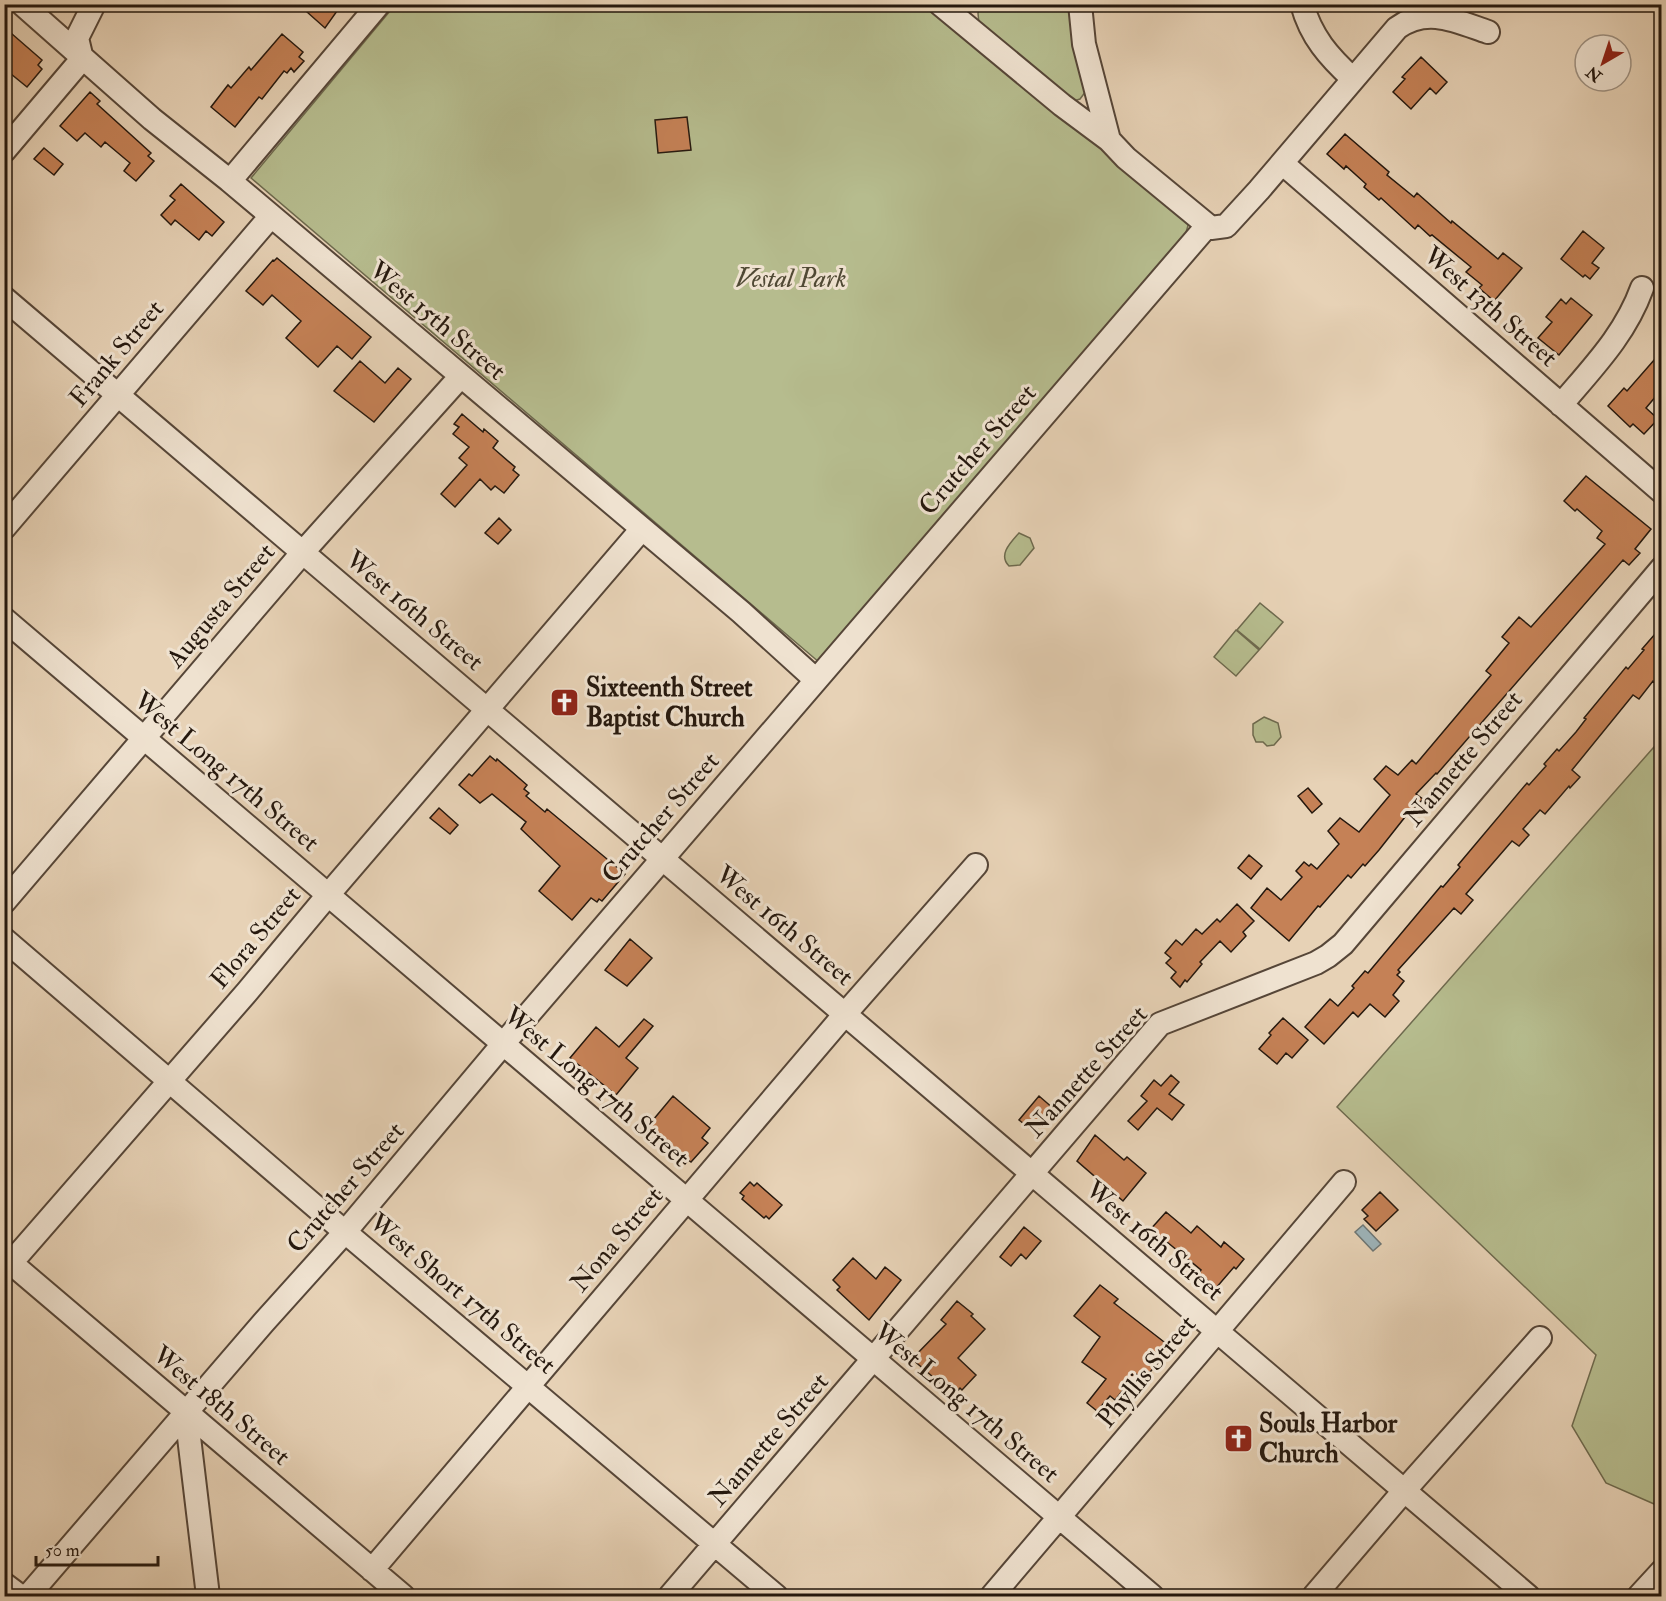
<svg xmlns="http://www.w3.org/2000/svg" width="1666" height="1601" font-family="'IM FELL Double Pica',serif">
	<rect width="100%" height="100%" fill="#e7d2b6"/>
	<filter id="stains"><feTurbulence type="fractalNoise" baseFrequency=".00333" numOctaves="4"/><feColorMatrix values="0 0 0 0 .2 0 0 0 0 .09 0 0 0 0 .02 0 0 0 .5 -.17"/></filter>
	<radialGradient id="worn" r=".72"><stop offset=".6" stop-color="#630" stop-opacity="0"/><stop offset="1" stop-color="#630" stop-opacity=".3"/></radialGradient>
	<!-- green -->
	<path fill="#b6bc8e" stroke="#6e6a4e" stroke-width="1.5" d="M926,4l263,218 -4,14 -365,427 -569,-485 144,-173z
		M981,5h89l16,86 -6,8 -6,2 -95,-77 -1,-11z
		M1019,533l11,5 4,10 -14,17 -11,1c-11,-11 1,-23 10,-33z
		M1260,603l23,19 -23,27 -23,-19z
		M1236,630l23,20 -23,26 -22,-19z
		M1264,717l14,6 3,14 -7,8 -7,1 -4,-4h-7l-3,-7v-11z
		M1661,739v768l-55,-24 -34,-57 24,-71 -259,-248z"/>
	<!-- water -->
	<path fill="#9db4ba" stroke="#6d7675" stroke-width="1.5" d="M1363,1225l18,19 -8,7 -18,-19z"/>
	<!-- building -->
	<path fill="#c58156" stroke="#25180e" stroke-width="1.5" d="M314,4h28l-17,24 -18,-16z
		M4,27l38,33 -4,5 4,4 -15,18 -16,-13 -7,8z
		M282,34l21,18 -4,5 5,4 -10,11 -3,-4 -4,5 -3,-2 -22,28 -3,-2 -24,30 -24,-20 17,-22 3,3 18,-21 2,3z
		M1421,57l26,25 -11,12 -6,-6 -19,21 -18,-17 12,-13 -3,-2z
		M90,92l10,9 -3,3 54,49 -3,3 6,5 -18,20 -12,-10 6,-8 -25,-21 -4,5 -16,-14 -8,8 -17,-15z
		M687,117l4,33 -33,3 -3,-33z
		M1345,134l44,38 -2,3 27,22 3,-4 34,30 1,-2 46,38 5,-6 19,15 -28,33 -15,-13 3,-3 -16,-13 5,-5 -39,-32 -2,1 -12,-11 -3,4 -34,-31 -2,2 -15,-13 2,-3 -20,-18 -2,3 -17,-15z
		M44,148l19,16 -9,11 -20,-16z
		M181,184l43,38 -12,14 -6,-5 -7,9 -24,-20 -4,5 -10,-10 14,-15 -5,-4z
		M1583,231l21,17 -12,15 7,5 -9,11 -5,-4 -2,2 -22,-18z
		M277,258l94,79 -19,22 -15,-13 -19,21 -32,-29 15,-17 -29,-26 -9,10 -17,-14 27,-31 1,1z
		M1571,298l21,17 -33,40 -21,-17 14,-16 -6,-5 15,-18 5,5z
		M1662,351v38l-16,19 12,11 -14,15 -11,-10 -3,3 -22,-21 16,-18 3,3z
		M360,361l25,22 13,-15 13,11 -37,43 -40,-31z
		M462,414l21,18 1,-3 14,12 -5,7 22,19 -2,3 6,5 -15,18 -9,-7 -4,4 -11,-11 -25,28 -14,-13 26,-29 -8,-7 10,-11 -16,-13 6,-7 -5,-3z
		M1586,476l65,53 -16,20 5,4 -11,12 -6,-5 -186,214 -1,-1 -20,21 7,5 -13,14 -1,-1 -30,38 -14,16 -2,-2 -12,14 -3,-3 -28,32 -2,-1 -29,35 -38,-33 16,-20 14,12 21,-23 -6,-6 8,-9 5,4 2,-2 6,5 22,-25 -11,-13 12,-13 19,14 31,-37 -16,-16 12,-13 12,9 14,-15 4,4 75,-89 -5,-4 23,-28 -7,-6 17,-20 12,10 74,-83 -8,-6 5,-7 -25,-22 -2,2 -11,-10z
		M499,518l12,12 -13,14 -13,-11z
		M1662,626v62l-9,-7 -14,18 -6,-4 -61,75 8,7 -10,11 -1,-2 -24,28 -5,-4 -17,19 6,6 -10,11 -7,-5 -46,53 7,6 -12,14 -7,-6 -56,62 2,2 -3,3 7,6 -11,14 6,6 -14,16 -15,-13 -12,13 -5,-5 -29,32 -19,-17 25,-28 8,7 16,-18 -2,-2 13,-15 3,2 73,-87 2,1 17,-20 -2,-2 69,-82 2,2 17,-19 -2,-2 13,-15 2,2 17,-19 10,-13 -2,-1 42,-51 2,2 16,-19 -2,-1z
		M490,756l6,5 1,-2 30,26 -3,4 5,4 -3,3 19,16 2,-3 78,65 -23,27 -3,-2 -2,3 -6,-4 -19,22 -33,-29 21,-25 -39,-37 5,-7 -34,-28 -12,9 -21,-18 10,-11 3,2z
		M1308,788l14,16 -10,9 -14,-17z
		M439,808l19,17 -8,9 -20,-16z
		M1249,855l13,11 -11,13 -13,-11z
		M1237,904l17,17 -11,11 3,4 -15,16 -11,-11 -20,21 2,2 -15,18 -2,-2 -5,7 -9,-9 5,-6 -10,-9 5,-5 -6,-5 11,-13 6,5 14,-16 6,5 15,-15 3,3z
		M630,939l22,19 -25,28 -22,-16z
		M1283,1018l25,22 -16,18 -6,-5 -9,11 -18,-15 12,-14 -2,-2z
		M644,1019l9,7 -27,32 12,10 -22,27 -46,-37 26,-31 23,20z
		M1171,1075l8,7 -10,12 15,11 -12,15 -15,-12 -19,22 -10,-9 19,-20 -6,-5 13,-16 7,6z
		M673,1096l37,32 -8,10 6,5 -17,19 -3,-2 -3,4 -13,-11 3,-4 -27,-23z
		M1039,1096l15,13 -20,23 -15,-12z
		M1095,1135l29,25 3,-3 19,16 -23,28 -46,-40z
		M750,1182l4,4 3,-3 25,22 -13,14 -3,-3 -2,2 -22,-19 2,-3 -4,-3z
		M1380,1192l18,18 -22,21 -12,-12 4,-3 -6,-6z
		M1166,1212l25,21 6,-7 24,21 3,-5 20,17 -8,10 -2,-2 -18,21 -17,-15 2,-3 -34,-28 -2,3 -16,-14z
		M1024,1227l17,14 -15,18 -5,-5 -10,12 -11,-9z
		M853,1258l23,21 9,-12 16,13 -32,40 -32,-30 3,-3 -7,-7z
		M1100,1285l18,14 -4,4 54,42 -6,7 3,3 -22,25 -7,-6 -21,26 -5,-4 -13,15 -10,-8 19,-24 -24,-17 18,-25 -26,-21z
		M957,1301l16,13 -2,2 14,13 -27,29 18,17 -14,15 -2,-2 -6,7 -42,-36 34,-35 -5,-4z"/>
	<g fill="none" stroke-linecap="round" stroke-linejoin="round">
		<defs>
			<path id="minor" d="M22,4l130,115 78,62 511,431 75,68
				M940,4l122,101 47,35 17,18 85,70 15,-2 33,-36 138,-162c30,-22 59,-7 91,4
				M1080,4l4,40 25,96
				M1302,4c9,33 27,53 51,75
				M4,151l78,-92 -5,-21 17,-34
				M1282,163l380,329
				M230,181l149,-177
				M4,298l1524,1298
				M1561,405c32,-38 64,-70 81,-117
				M4,528l267,-312
				M4,619l1148,977
				M4,902l299,-350 158,-176
				M4,939l341,293 431,364
				M4,1257l399,339
				M4,1271l243,-279 81,-97 313,-365
				M186,1412l22,184
				M372,1570l473,-556 131,-149
				M4,1584l16,12
				M28,1596l236,-274 81,-90 158,-188 704,-818
				M670,1596l490,-572 156,-61 12,-7 15,-12 319,-376
				M992,1596l352,-414
				M1314,1596l89,-104 137,-154
				M1639,1596l23,-25"/>
		</defs>
		<!-- minor casing -->
		<use href="#minor" stroke="#564638" stroke-width="26"/>
		<!-- minor -->
		<use href="#minor" stroke="#efe2d0" stroke-width="22"/>
	</g>
	<!-- icons -->
	<defs>
		<symbol id="church-square" viewBox="-11 -11 22 22"><rect x="-9" y="-9" width="18" height="18" rx="4" fill="#8f2418" stroke="#efe2d0"/><path d="M-1.2-6h2.4v3.5h3.3v2.4h-3.3V6h-2.4V-.1h-3.3v-2.4h3.3Z" fill="#fff"/></symbol>
	</defs>
	<g fill-rule="evenodd">
		<use href="#church-square" x="548" y="686" width="33" height="33"/>
		<use href="#church-square" x="1222" y="1422" width="33" height="33"/>
	</g>
	<g text-anchor="middle" stroke-width="6" stroke-linejoin="round" paint-order="stroke">
		<!-- park labels -->
		<g font-size="26" font-style="italic" fill="#504934" stroke="#efe2d0">
			<text x="791" y="287">Vestal Park</text>
		</g>
		<!-- street labels -->
		<g font-size="26" fill="#25180e" stroke="#efe2d0">
			<text transform="translate(1491 306) rotate(41)" y="9">West 13th Street</text>
			<text transform="translate(438 320) rotate(40)" y="9">West 15th Street</text>
			<text transform="translate(116 353) rotate(-50)" y="9">Frank Street</text>
			<text transform="translate(977 449) rotate(-49)" y="9">Crutcher Street</text>
			<text transform="translate(220 605) rotate(-50)" y="9">Augusta Street</text>
			<text transform="translate(415 610) rotate(40)" y="9">West 16th Street</text>
			<text transform="translate(1463 758) rotate(-50)" y="9">Nannette Street</text>
			<text transform="translate(227 771) rotate(40)" y="9">West Long 17th Street</text>
			<text transform="translate(660 817) rotate(-49)" y="9">Crutcher Street</text>
			<text transform="translate(785 925) rotate(40)" y="9">West 16th Street</text>
			<text transform="translate(255 937) rotate(-50)" y="9">Flora Street</text>
			<text transform="translate(1086 1071) rotate(-48)" y="9">Nannette Street</text>
			<text transform="translate(597 1086) rotate(40)" y="9">West Long 17th Street</text>
			<text transform="translate(345 1187) rotate(-49)" y="9">Crutcher Street</text>
			<text transform="translate(616 1239) rotate(-50)" y="9">Nona Street</text>
			<text transform="translate(1155 1240) rotate(40)" y="9">West 16th Street</text>
			<text transform="translate(463 1293) rotate(40)" y="9">West Short 17th Street</text>
			<text transform="translate(1146 1371) rotate(-50)" y="9">Phyllis Street</text>
			<text transform="translate(967 1402) rotate(40)" y="9">West Long 17th Street</text>
			<text transform="translate(222 1405) rotate(40)" y="9">West 18th Street</text>
			<text transform="translate(768 1439) rotate(-49)" y="9">Nannette Street</text>
		</g>
		<!-- poi labels -->
		<g font-size="26" font-weight="bold" fill="#25180e" stroke="#efe2d0" text-anchor="start">
			<text x="586" y="696">Sixteenth Street<tspan x="586" dy="30">Baptist Church</tspan></text>
			<text x="1259" y="1432">Souls Harbor<tspan x="1259" dy="30">Church</tspan></text>
		</g>
	</g>
	<!-- margin -->
	<rect width="1666" height="1601" fill="none" stroke="#e7d2b6" stroke-width="24"/>
	<rect x="6" y="6" width="1654" height="1589" fill="none" stroke="#25180e" stroke-width="3"/>
	<rect x="12" y="12" width="1642" height="1577" fill="none" stroke="#25180e" stroke-width="1.5"/>
	<!-- north arrow -->
	<g transform="translate(1603 63) rotate(219)"><circle r="28" fill="#efe2d0" stroke="#9e9182" stroke-width="1.5"/>
	<path d="M0-4.5L10 22L0 15L-10 22Z" fill="#8f2418"/>
	<text y="-9" font-size="16" font-weight="bold" text-anchor="middle" fill="#25180e">N</text>
	</g>
	<!-- scale -->
	<path d="M36 1556v9h122v-9" fill="none" stroke="#25180e" stroke-width="3"/>
	<text x="45" y="1556" font-size="18" fill="#25180e" stroke="#efe2d0" stroke-width="4.5" paint-order="stroke">50 m</text>
	<rect width="100%" height="100%" filter="url(#stains)"/>
	<rect width="100%" height="100%" fill="url(#worn)"/>
</svg>
